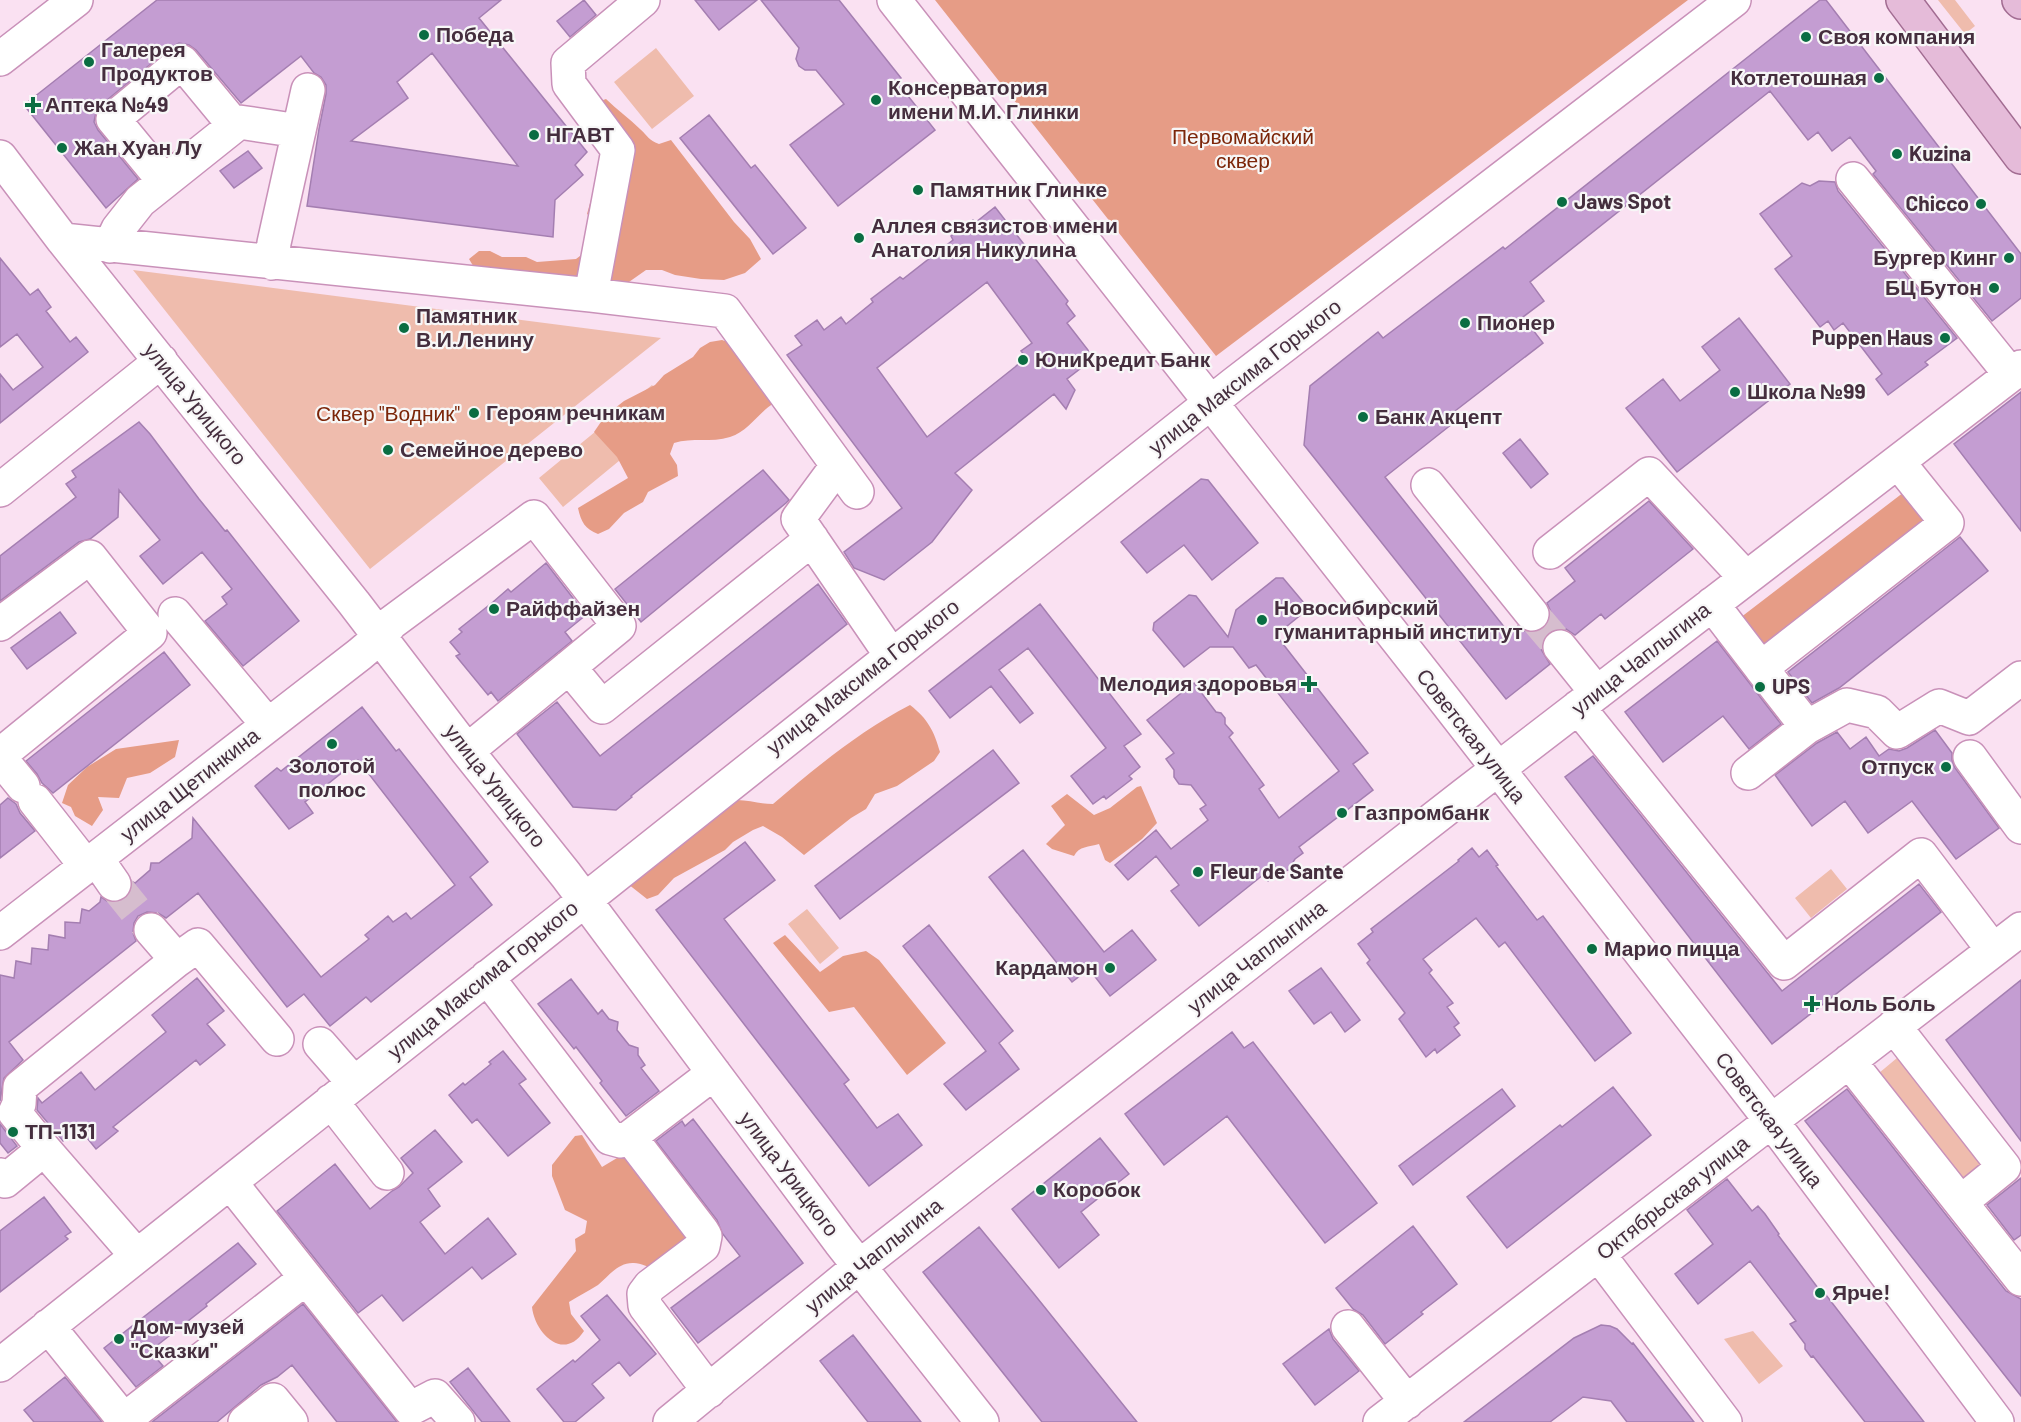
<svg xmlns="http://www.w3.org/2000/svg" width="2021" height="1422" font-family="Barlow,sans-serif">
	<rect width="100%" height="100%" fill="#fae1f2"/>
	<!-- green -->
	<path fill="#efbcad" d="M1938,0h17l20,26 -10,8z
		M656,48l38,48 -42,33 -38,-47z
		M133,270l528,68 -291,231z
		M652,385l24,29 -113,93 -24,-29z
		M1831,869l16,20 -36,29 -16,-20z
		M807,909l32,39 -19,16 -32,-40z
		M1903,1053l89,112 -30,25 -89,-112z
		M1753,1331l30,35 -24,18 -35,-45z"/>
	<!-- forest -->
	<path fill="#e69c86" d="M935,0h753l-472,356z
		M606,99c11,11 23,19 34,30 9,8 8,11 19,15l12,-4 63,82 16,17 11,20 -16,14 -21,7 -23,-1 -26,-4 -13,-5h-16l-27,19 -63,-15 -16,7 -65,-12 -6,-10 10,-8h11l12,6h24l11,5 39,-3 20,-15 8,-19 -17,-11 19,-68 -11,-43z
		M722,340l11,4 41,59c-16,10 -25,28 -44,34 -19,6 -38,0 -56,6l-4,11 7,11 1,11 -30,16 -5,10 -19,11 -15,16 -11,5c-13,-5 -17,-12 -20,-26l50,-30 -11,-21 -23,-25 11,-16 19,-15 31,-16 9,-10 29,-18 7,-9 10,-6z
		M1908,489l24,29 -172,133 -24,-30z
		M910,705c18,14 24,26 30,47l-6,9 -37,25 -22,8 -9,15 -15,9 -47,37 -22,-18 -19,-11 -10,4 -20,12 -8,8 -51,28 -16,17 -11,4 -19,-15 109,-84c12,0 23,4 36,4 42,-36 87,-73 137,-99z
		M179,740l-4,17 -25,16 -23,5 -8,20 -21,-1 5,13 -11,16 -17,-10 -4,-9 -9,-4 6,-18 19,-18 29,-18z
		M1141,786l16,37 -15,16 -32,24 -5,-3 -6,-16c-10,3 -20,2 -25,12l-22,-7 -6,-5 19,-19 -14,-19 16,-12 27,21 16,-7 27,-21z
		M785,935l35,37 23,-16 23,-5 13,9 67,83 -39,32 -53,-68 -25,5 -56,-69z
		M582,1135l20,32 30,-18 59,90 -34,29c-9,0 -16,-5 -23,-5 -16,-1 -25,13 -36,22 -9,6 -20,11 -29,17l2,12 13,17c-20,31 -49,3 -52,-24l44,-56 -1,-12 10,-6 2,-12 -22,-11 -13,-34v-11l23,-29z"/>
	<!-- building -->
	<path fill="#c49dd2" stroke="#a47eb1" stroke-width="1.5" fill-rule="evenodd" d="M157,0h344l-22,18 108,134 -12,13 8,10 -28,25 -2,37 -246,-31 12,-77 7,-35v-9l-5,-8 -7,-4 -13,-17 -60,47 -45,-53 -7,-5 -10,-2 -9,5 -69,57 -5,7 -2,10 4,8 40,49 -32,29 -82,-103zM432,53l86,113 -167,-25 57,-43 -11,-16z
		M584,0l12,15 -26,22 -13,-16z
		M695,0h62l-38,30z
		M761,0h78l62,78 -4,4 38,48 -97,76 -48,-61 54,-41 -28,-34h-11l-6,-4 -3,-7 3,-11z
		M1820,0h6l195,254v44l-29,23 -119,-147 3,-3 -26,-34 -18,14 -14,-19 -10,8 -38,-49 -240,191 14,19 -21,16 20,26 -97,75 6,6 -67,53 124,156 9,-7 7,5 9,2 10,-5 6,-8 1,-8 -4,-9 28,-22 -10,-13 84,-67 44,48 -88,70 -4,-5 -26,21 -9,-6 -8,-1 -9,4 -6,8 -2,9 9,15 -44,35 -202,-254 6,-59 68,-54 5,6 120,-91 2,2z
		M709,115l42,53 4,-3 51,63 -33,26 -93,-116z
		M248,151l14,17 -28,20 -14,-17z
		M1819,181l16,1 3,9 119,147 -32,24 3,3 -40,30 -12,-16 6,-5 -39,-51 -9,7 -6,-9 -8,6 -45,-58 17,-13 -32,-42 42,-31 8,3z
		M995,207l73,94 -2,3 9,12 -8,7 21,27 2,6 -5,9 -18,14 8,11 -9,19 -12,-15 -99,79 17,17 -40,52 -48,38 -30,-12 -10,-16 58,-44 -115,-153 15,-10 -7,-9 22,-16 7,10 17,-13 5,7 27,-22 -2,-3 29,-22 3,2 50,-39 -2,-4 22,-16 3,2zM987,282l45,61 -11,8 5,6 -11,10 -88,70 -50,-69z
		M0,258l30,37 8,-6 13,18 -5,4 24,31 6,-5 12,15 -88,71v-49l13,16 30,-23 -26,-33 -17,13z
		M1739,318l51,66 -113,88 -51,-64 37,-29 17,22 40,-31 -18,-23z
		M2021,392v139l-67,-87z
		M139,422l11,12 49,65 26,32 2,-1 72,91 -56,45 -38,-45 22,-17 -5,-7 10,-8 -30,-37 -39,32 -23,-28 20,-16 -41,-50 -1,27 -28,22 -11,3 -79,59v-45l76,-59 -10,-13 10,-7 -4,-6z
		M1520,439l28,35 -17,14 -28,-35z
		M763,470l26,30 -3,3 -145,119 -26,-33z
		M1201,479l7,1 50,63 -46,37 -28,-35 -37,28 -26,-31z
		M1960,537l28,34 -149,117 -27,15 -24,-31z
		M546,563l40,52 -21,17 7,9 -74,60 -7,-9 -3,3 -32,-39 4,-2 -10,-12 12,-10 -3,-3 34,-27 15,-13 3,3z
		M1276,578h7l21,25 -1,10 -27,22 92,118 -15,11 20,26 -74,57 4,6 -8,6 -7,11 -12,4 -8,7 -5,-6 -64,51 -28,-35 8,-6 -23,-29 -28,24 -13,-15 41,-35 15,19 37,-29 -8,-11 6,-4 -15,-20 -12,-1 -5,-7v-7l-8,-11 8,-6 -27,-33 47,-37 22,29 5,1 4,5v6l8,9 -4,4 35,48 -5,4 20,29 60,-47 -83,-106 -7,3 -16,-21h-23l-26,20 -31,-37 1,-7 35,-28 7,1 32,41 8,-27z
		M818,584l29,40 -216,172 1,1 -16,13 -43,-3 -56,-73 40,-32 43,54z
		M1040,604l101,130 -17,12 16,21 -11,9 3,3 -26,20 -2,-3 -11,8 -22,-28 35,-28 -78,-100 -29,22 34,43 -13,10 -29,-37 -41,32 -21,-27z
		M60,612l16,21 -49,36 -16,-21z
		M1717,641l64,83 -32,25 -26,-33 -60,46 -38,-50z
		M164,652l26,33 -137,108 -11,-10 -5,-9 -11,-13z
		M362,707l34,44 3,-2 89,113 -18,15 22,28 -121,97 -5,-5 -36,29 -26,-32 -17,13 -89,-114 -32,25 -8,-5 -11,-1 -9,4 -4,7 -1,10 3,8 -127,101 14,18 -19,18 -4,23v-126l14,3 2,-17 15,3 1,-16 16,2 1,-15 16,3v-16l15,1 2,-14 7,2 11,-9 1,-5 6,4 8,2 10,-4 6,-8 2,-9 2,1 15,-13 1,-7h8l33,-25 1,-20 128,159 48,-38 -4,-4 23,-19 5,6 13,-9 5,6 44,-34 -97,-125 -53,42 8,11 -24,16 -34,-43 22,-18 4,3z
		M1935,730l17,23v7l3,8 44,60 -43,31 -44,-58 -44,32 -23,-32 -33,25 -37,-51 42,-32 20,-11 13,17 16,-12 13,19 10,-7 10,2 8,-3z
		M993,750l26,33 -179,136 -25,-33z
		M1593,756l189,235 137,-107 22,28 -169,132 -207,-267z
		M8,798l8,6 4,9 15,18 -35,27v-53z
		M745,842l30,38 -51,39 125,161 -5,4 33,44 21,-14 24,31 -53,41 -213,-276z
		M1472,848l7,9 8,-7 11,15 -2,1 41,54 6,-4 88,117 -36,28 -90,-119 -6,5 -23,-29 -53,41 9,11 -3,3 24,30 -6,4 12,16 -5,4 6,8 -23,18 -2,-4 -9,8 -27,-38 6,-6 -38,-50 3,-3 -12,-16 15,-12 -2,-3 88,-68 -1,-1z
		M1023,850l81,102 28,-22 24,30 -46,36 -21,-27 -17,13 -83,-105z
		M929,925l84,106 -14,12 20,26 -53,41 -22,-26 42,-33 -83,-105z
		M1321,968l39,52 -15,12 -14,-20 -17,12 -25,-33z
		M197,978l27,33 -17,13 18,21 -25,20 -4,-5 -83,67 5,4 -22,18 -17,-21 -16,13 -26,-31 1,-12 4,5 39,-31 14,18 71,-58 -14,-17z
		M571,979l27,35 4,-4 7,9 9,3 -1,8 12,15 9,3v7l7,10 -4,3 18,23 -33,25 -26,-33 2,-2 -26,-34 -2,2 -36,-45z
		M2021,980v161l-75,-101z
		M1232,1032l12,16 9,-6 124,161 -52,40 -98,-127 -63,49 -39,-51z
		M503,1051l23,28 -7,5 31,39 -42,33 -31,-37 -5,4 -23,-28 14,-12 2,2 26,-21 -2,-2z
		M1613,1087l38,48 -144,113 -40,-51 93,-72 2,2z
		M1502,1089l13,17 -102,79 -14,-19z
		M1847,1089l159,202 15,8v97l-216,-275z
		M693,1119l110,144 -105,80 -27,-35 69,-52 -18,-23 -5,-13 -61,-79 26,-20 3,5z
		M0,1124l17,22 -9,7 -8,-10z
		M435,1130l27,32 -34,27 12,17 -20,16 25,32 43,-36 28,36 -34,25 -10,-12 -69,54 -21,-26 -24,18 -81,-102 58,-47 35,45 22,-18 7,-4 14,-14 -12,-15z
		M1100,1138l29,36 -48,38 18,23 -40,33 -47,-59z
		M2021,1178v57l-7,5 -27,-35z
		M1727,1179l25,32 6,-5 7,8 14,20 -1,1 46,61 2,-1 98,127h-59l-52,-66 -2,1 -6,-8v-5l-15,-20 6,-3 -46,-60 -52,43 -23,-30 38,-30 -26,-34z
		M44,1197l27,35 -6,4 3,3 -68,53v-61z
		M1413,1226l44,58 -36,28 2,2 -38,30 -22,-29 -10,-6 -17,-21z
		M979,1227l55,67 103,128h-95l-119,-150z
		M238,1243l18,21 -50,40 1,2 -57,45 13,15 -27,21 -32,-39z
		M607,1295l49,59 -26,22 -11,-14 -27,22 12,14 -29,24h-11l-27,-33 36,-29 2,2 25,-22 -19,-24z
		M303,1304l94,118h-60l-45,-57 -15,12 -16,8 -44,37h-65z
		M1601,1325l9,1 7,3 15,15 1,-1 61,79h-67l-16,-21 -28,-4 -33,25h-86l110,-84z
		M1329,1329l4,10 26,32 -44,34 -32,-41z
		M853,1335l68,87h-53l-48,-61z
		M468,1368l42,54h-28l-32,-40z
		M65,1377l37,45h-68l-10,-12z"/>
	<g fill="none" stroke-linecap="round" stroke-linejoin="round">
		<!-- minor-tunnel -->
		<path stroke="#d6bdce" stroke-width="33" stroke-dasharray="33 16" stroke-linecap="butt" d="M1532,614l28,33
			M114,884l37,46"/>
		<defs>
			<path id="minor" d="M894,0l553,703 332,428 218,291
				M0,59l76,-59
				M0,157l63,83 291,363 113,148 99,124 274,367 142,180
				M1853,179l158,196
				M164,181l-51,-62 69,-57 52,63
				M63,240l528,55 134,16 132,181
				M110,246l8,-17 22,-28 99,-79 60,9
				M272,263l2,-20 34,-153
				M591,295l27,-145 -49,-66 -1,-21 75,-63
				M837,466l-39,53 93,136
				M1428,485l104,129
				M0,490l161,-129
				M1550,552l99,-78 97,104
				M1712,604l49,64 186,-145 -49,-61
				M175,614l93,111
				M0,624l90,-67 60,76 -150,122
				M1560,647l37,46
				M569,667l33,40 210,-168
				M1578,707l206,256 137,-108 72,95
				M1807,727l40,-22 30,7 20,20 42,-26 30,12 52,-40
				M1970,757l51,70
				M0,758l23,28
				M1748,773l59,-46 -46,-59
				M35,801l51,65
				M96,858l18,26
				M0,933l360,-279 20,-17 11,-14 143,-106 85,109 -152,125
				M177,960l21,-15 79,94
				M487,977l123,161 11,3 9,-4 72,94 3,5 -2,10 -53,40 -6,8 1,12 64,85
				M1894,1026l110,141 -43,35
				M320,1044l34,39
				M1849,1061l172,218
				M331,1101l56,72
				M630,1137l84,-64
				M44,1149l-29,-36 4,-9 1,-17 157,-127 -26,-30
				M0,1175l5,6 39,-32 93,107
				M230,1182l180,227 25,-13 23,26
				M1599,1255l126,167
				M48,1326l76,94 -3,2
				M1348,1327l59,75
				M0,1365l1234,-981 500,-384
				M124,1420l182,-142
				M245,1422l28,-22 18,22
				M670,1422l190,-156 604,-471 557,-428
				M1380,1422l641,-493"/>
			<path id="major" d="M1903,0l118,157
				M2019,0l2,2"/>
		</defs>
		<!-- minor casing -->
		<use href="#minor" stroke="#c991b9" stroke-width="36"/>
		<!-- major casing -->
		<use href="#major" stroke="#a26c92" stroke-width="36"/>
		<!-- minor -->
		<use href="#minor" stroke="#fff" stroke-width="33"/>
		<!-- major -->
		<use href="#major" stroke="#e5bbd9" stroke-width="33"/>
	</g>
	<!-- markers -->
	<g fill="#0a6d42" stroke="#f7f7f7" stroke-width="2">
		<circle cx="424" cy="35" r="6"/>
		<circle cx="1806" cy="37" r="6"/>
		<circle cx="89" cy="62" r="6"/>
		<circle cx="1879" cy="78" r="6"/>
		<circle cx="876" cy="100" r="6"/>
		<path d="M30 96h6v6h6v6h-6v6h-6v-6h-6v-6h6z"/>
		<circle cx="534" cy="135" r="6"/>
		<circle cx="62" cy="148" r="6"/>
		<circle cx="1897" cy="154" r="6"/>
		<circle cx="918" cy="190" r="6"/>
		<circle cx="1562" cy="202" r="6"/>
		<circle cx="1981" cy="204" r="6"/>
		<circle cx="859" cy="238" r="6"/>
		<circle cx="2009" cy="258" r="6"/>
		<circle cx="1994" cy="288" r="6"/>
		<circle cx="1465" cy="323" r="6"/>
		<circle cx="404" cy="328" r="6"/>
		<circle cx="1945" cy="338" r="6"/>
		<circle cx="1023" cy="360" r="6"/>
		<circle cx="1735" cy="392" r="6"/>
		<circle cx="474" cy="413" r="6"/>
		<circle cx="1363" cy="417" r="6"/>
		<circle cx="388" cy="450" r="6"/>
		<circle cx="494" cy="609" r="6"/>
		<circle cx="1262" cy="620" r="6"/>
		<path d="M1306 675h6v6h6v6h-6v6h-6v-6h-6v-6h6z"/>
		<circle cx="1760" cy="687" r="6"/>
		<circle cx="332" cy="744" r="6"/>
		<circle cx="1946" cy="767" r="6"/>
		<circle cx="1342" cy="813" r="6"/>
		<circle cx="1198" cy="872" r="6"/>
		<circle cx="1592" cy="949" r="6"/>
		<circle cx="1110" cy="968" r="6"/>
		<path d="M1809 995h6v6h6v6h-6v6h-6v-6h-6v-6h6z"/>
		<circle cx="13" cy="1132" r="6"/>
		<circle cx="1041" cy="1190" r="6"/>
		<circle cx="1820" cy="1293" r="6"/>
		<circle cx="119" cy="1339" r="6"/>
	</g>
	<g text-anchor="middle" stroke-width="4.5" stroke-linejoin="round" paint-order="stroke">
		<!-- poi labels -->
		<g font-size="21" font-weight="bold" fill="#452e3e" stroke="#f7f7f7" text-anchor="start">
			<text x="436" y="42">Победа</text>
			<text x="1818" y="44">Своя компания</text>
			<text x="101" y="57">Галерея<tspan x="101" dy="24">Продуктов</tspan></text>
			<text x="1867" y="85" text-anchor="end">Котлетошная</text>
			<text x="888" y="95">Консерватория<tspan x="888" dy="24">имени М.И. Глинки</tspan></text>
			<text x="45" y="112">Аптека №49</text>
			<text x="546" y="142">НГАВТ</text>
			<text x="74" y="155">Жан Хуан Лу</text>
			<text x="1909" y="161">Kuzina</text>
			<text x="930" y="197">Памятник Глинке</text>
			<text x="1574" y="209">Jaws Spot</text>
			<text x="1969" y="211" text-anchor="end">Chicco</text>
			<text x="871" y="233">Аллея связистов имени<tspan x="871" dy="24">Анатолия Никулина</tspan></text>
			<text x="1997" y="265" text-anchor="end">Бургер Кинг</text>
			<text x="1982" y="295" text-anchor="end">БЦ Бутон</text>
			<text x="416" y="323">Памятник<tspan x="416" dy="24">В.И.Ленину</tspan></text>
			<text x="1477" y="330">Пионер</text>
			<text x="1933" y="345" text-anchor="end">Puppen Haus</text>
			<text x="1035" y="367">ЮниКредит Банк</text>
			<text x="1747" y="399">Школа №99</text>
			<text x="486" y="420">Героям речникам</text>
			<text x="1375" y="424">Банк Акцепт</text>
			<text x="400" y="457">Семейное дерево</text>
			<text x="1274" y="615">Новосибирский<tspan x="1274" dy="24">гуманитарный институт</tspan></text>
			<text x="506" y="616">Райффайзен</text>
			<text x="1297" y="691" text-anchor="end">Мелодия здоровья</text>
			<text x="1772" y="694">UPS</text>
			<text x="332" y="773" text-anchor="middle">Золотой<tspan x="332" dy="24">полюс</tspan></text>
			<text x="1934" y="774" text-anchor="end">Отпуск</text>
			<text x="1354" y="820">Газпромбанк</text>
			<text x="1210" y="879">Fleur de Sante</text>
			<text x="1604" y="956">Марио пицца</text>
			<text x="1098" y="975" text-anchor="end">Кардамон</text>
			<text x="1824" y="1011">Ноль Боль</text>
			<text x="25" y="1139">ТП-1131</text>
			<text x="1053" y="1197">Коробок</text>
			<text x="1832" y="1300">Ярче!</text>
			<text x="131" y="1334">Дом-музей<tspan x="131" dy="24">"Сказки"</tspan></text>
		</g>
		<!-- park labels -->
		<g font-size="21" fill="#7c2609" stroke="#f7f7f7">
			<text x="1243" y="144">Первомайский<tspan x="1243" dy="24">сквер</tspan></text>
			<text x="388" y="421">Сквер "Водник"</text>
		</g>
		<!-- street labels -->
		<g font-size="21" fill="#452e3e" stroke="#f7f7f7">
			<text transform="translate(1245 377) rotate(-38)" y="7">улица Максима Горького</text>
			<text transform="translate(195 404) rotate(51)" y="7">улица Урицкого</text>
			<text transform="translate(1641 659) rotate(-38)" y="7">улица Чаплыгина</text>
			<text transform="translate(863 677) rotate(-38)" y="7">улица Максима Горького</text>
			<text transform="translate(1471 736) rotate(52)" y="7">Советская улица</text>
			<text transform="translate(190 785) rotate(-38)" y="7">улица Щетинкина</text>
			<text transform="translate(495 786) rotate(52)" y="7">улица Урицкого</text>
			<text transform="translate(1257 957) rotate(-38)" y="7">улица Чаплыгина</text>
			<text transform="translate(483 980) rotate(-39)" y="7">улица Максима Горького</text>
			<text transform="translate(1769 1120) rotate(53)" y="7">Советская улица</text>
			<text transform="translate(789 1174) rotate(53)" y="7">улица Урицкого</text>
			<text transform="translate(1673 1198) rotate(-38)" y="7">Октябрьская улица</text>
			<text transform="translate(874 1256) rotate(-39)" y="7">улица Чаплыгина</text>
		</g>
	</g>
</svg>
